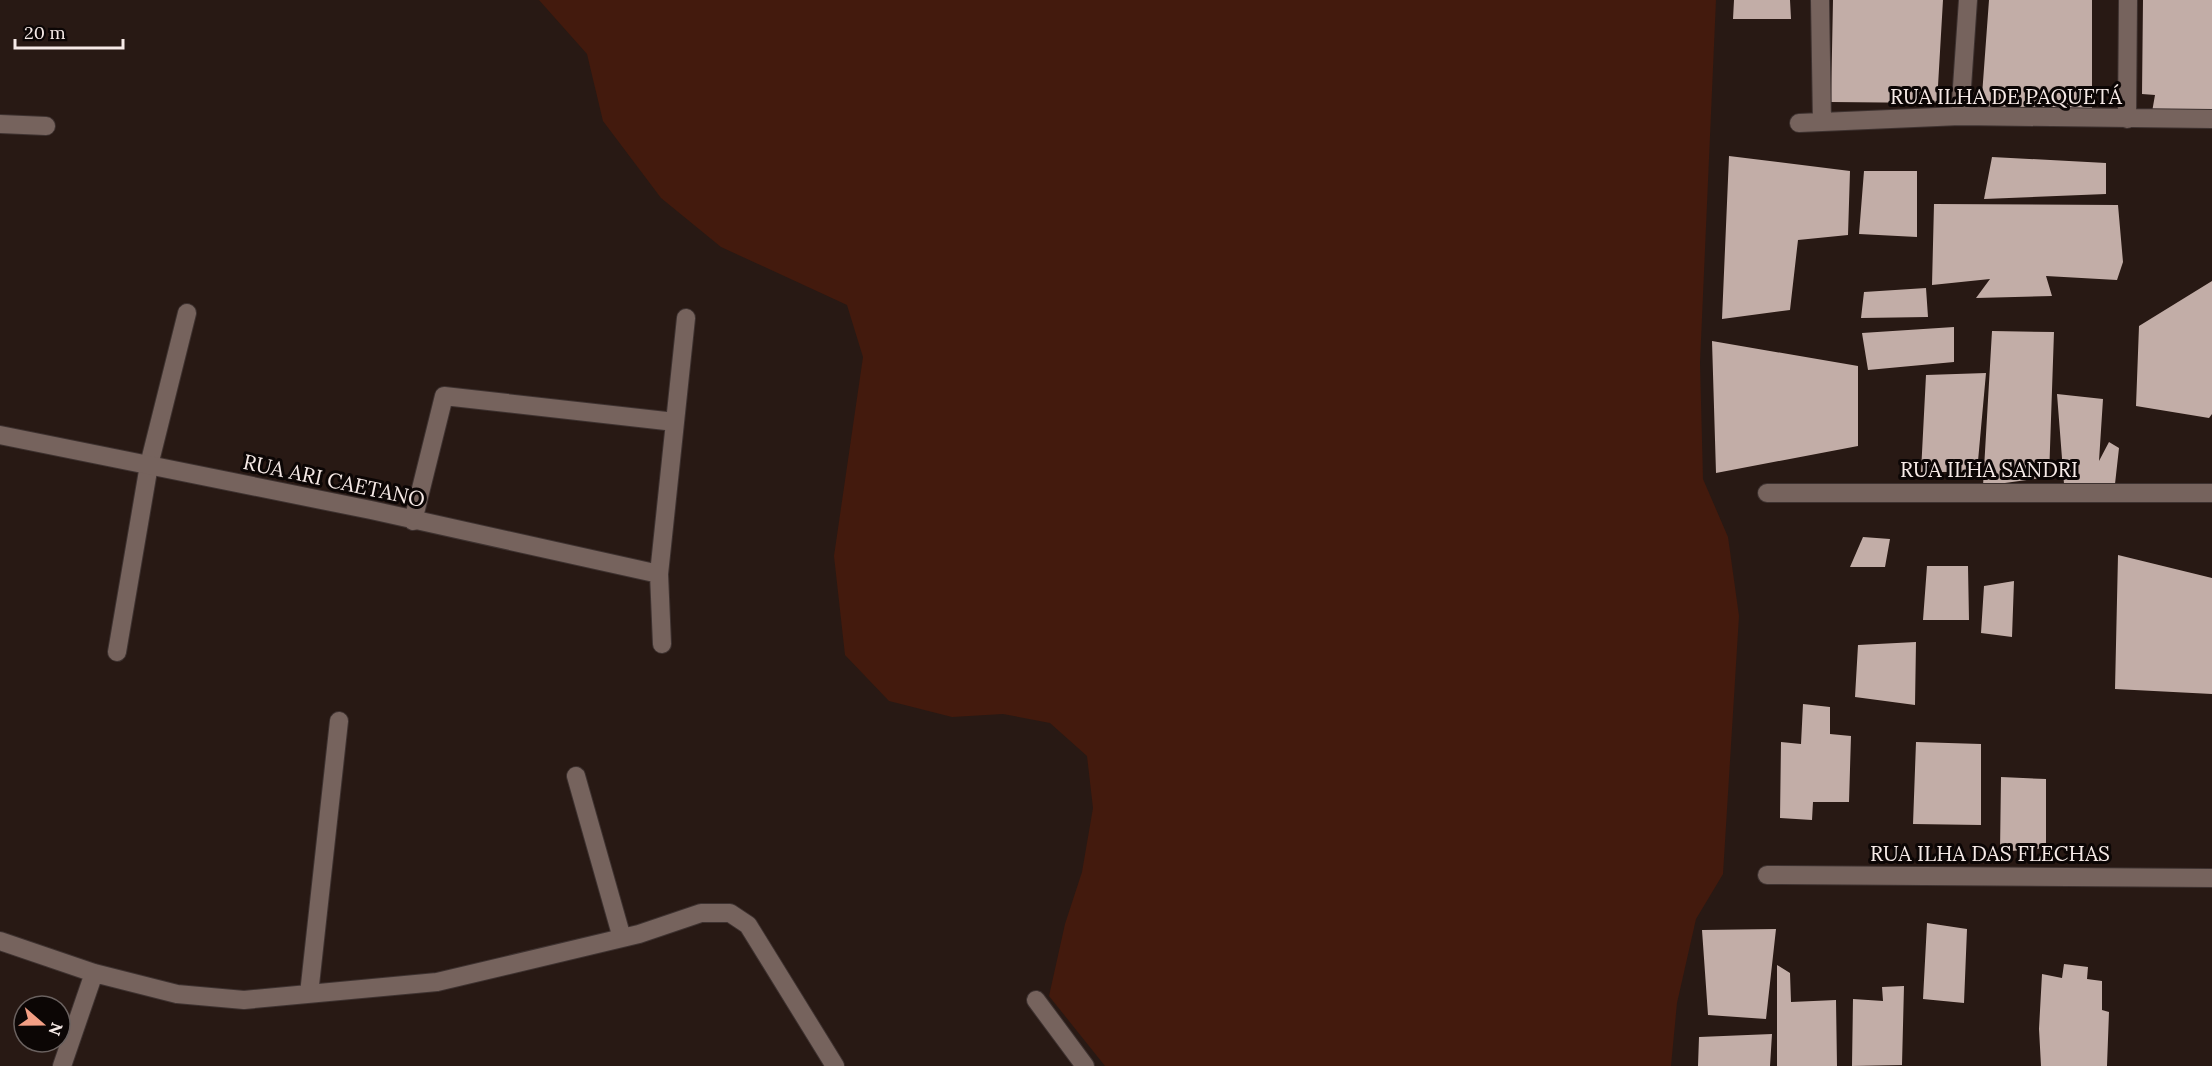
<svg xmlns="http://www.w3.org/2000/svg" width="2212" height="1066" font-family="Lora,serif">
	<rect width="100%" height="100%" fill="#281914"/>
	<!-- green -->
	<path fill="#431a0d" d="M539,0h1177l-16,363 3,116 25,58 11,79 -16,258 -27,45 -19,84 -6,63h-566l-56,-70 16,-72 17,-52 11,-64 -6,-52 -37,-33 -47,-9 -51,3 -63,-16 -44,-46 -11,-99 29,-199 -16,-52 -126,-58 -60,-49 -58,-77 -16,-67z"/>
	<!-- building -->
	<path fill="#c2ada7" d="M1734,0h56l1,19h-58z
		M1833,0h110l-6,103 -106,-1z
		M1989,0h103v109h-111z
		M2143,0h69v110l-60,2 3,-17 -13,-1z
		M1729,156l121,15 -2,64 -50,5 -8,70 -68,9z
		M1992,157l114,6v31l-122,5z
		M1864,171h53v66l-58,-3z
		M1934,204l184,1 5,57 -6,18 -71,-4 6,20 -76,2 14,-19 -58,6z
		M2212,281v133l-3,4 -73,-12 3,-80z
		M1926,288l2,29 -67,1 3,-26z
		M1954,327v35l-86,8 -6,-37z
		M1992,331l62,1 -5,145 -66,9z
		M1712,341l146,25v80l-142,27z
		M1986,373l-9,99h-56l5,-97z
		M2057,394l46,5 -4,62 10,-19 10,6 -4,36h-51z
		M1863,537l27,2 -5,28h-35z
		M2118,555l94,23v116l-97,-5z
		M1927,566h41l1,54h-46z
		M2014,581l-2,56 -31,-4 3,-47z
		M1916,642l-1,63 -60,-8 3,-52z
		M1803,704l27,3v27l21,2 -2,66h-36l-1,18 -32,-2 1,-76 20,2z
		M1916,742l65,2v81l-68,-1z
		M2001,777l45,2v69l-46,4z
		M1927,923l40,6 -3,74 -41,-4z
		M1776,929l-10,90 -58,-4 -6,-85z
		M2064,964l24,3 -1,12 15,2v29l7,2 -2,54h-66l-2,-37 3,-55 20,4z
		M1777,965l13,8 1,29 45,-2 1,66h-60z
		M1904,986l-2,79 -50,1 1,-67 30,2 -1,-14z
		M1772,1034l-2,32h-72l1,-29z"/>
	<g fill="none" stroke-linecap="round" stroke-linejoin="round">
		<defs>
			<path id="lane" d="M117,652l32,-187 38,-152"/>
			<path id="street" d="M1820,0l2,122
				M1960,116l8,-116
				M2127,119l1,-119
				M1799,123l161,-7 252,3
				M0,124l46,2
				M0,435l371,75 288,64
				M1767,493h445
				M413,521l31,-125 231,26
				M662,644l-3,-70 27,-256
				M576,776l46,162
				M1767,875l445,3
				M0,941l94,32 83,21 67,6 193,-18 202,-48 62,-21h29l18,12 87,141
				M309,994l30,-273
				M1036,1000l49,66
				M62,1066l32,-93"/>
		</defs>
		<!-- lane casing -->
		<use href="#lane" stroke="#3e3230" stroke-width="20"/>
		<!-- street casing -->
		<use href="#street" stroke="#3e3230" stroke-width="20"/>
		<!-- lane -->
		<use href="#lane" stroke="#76635d" stroke-width="18"/>
		<!-- street -->
		<use href="#street" stroke="#76635d" stroke-width="18"/>
	</g>
	<g text-anchor="middle" stroke-width="6" stroke-linejoin="round" paint-order="stroke">
		<!-- street labels -->
		<g font-size="21" fill="#f6eae7" stroke="#0c0605">
			<text x="2006" y="104">RUA ILHA DE PAQUETÁ</text>
			<text x="1989" y="477">RUA ILHA SANDRI</text>
			<text transform="translate(334 481) rotate(12)" y="7">RUA ARI CAETANO</text>
			<text x="1990" y="861">RUA ILHA DAS FLECHAS</text>
		</g>
	</g>
	<!-- north arrow -->
	<g transform="translate(42 1024) rotate(110)"><circle r="28" fill="#0c0605" stroke="#6a615f" stroke-width="1.5"/>
	<path d="M0-4.5L10 22L0 15L-10 22Z" fill="#f39f85"/>
	<text y="-9" font-size="16" font-weight="bold" text-anchor="middle" fill="#f6eae7">N</text>
	</g>
	<!-- scale -->
	<path d="M15 39v9h108v-9" fill="none" stroke="#f6eae7" stroke-width="3"/>
	<text x="24" y="39" font-size="18" fill="#f6eae7" stroke="#0c0605" stroke-width="4.5" paint-order="stroke">20 m</text>
</svg>
